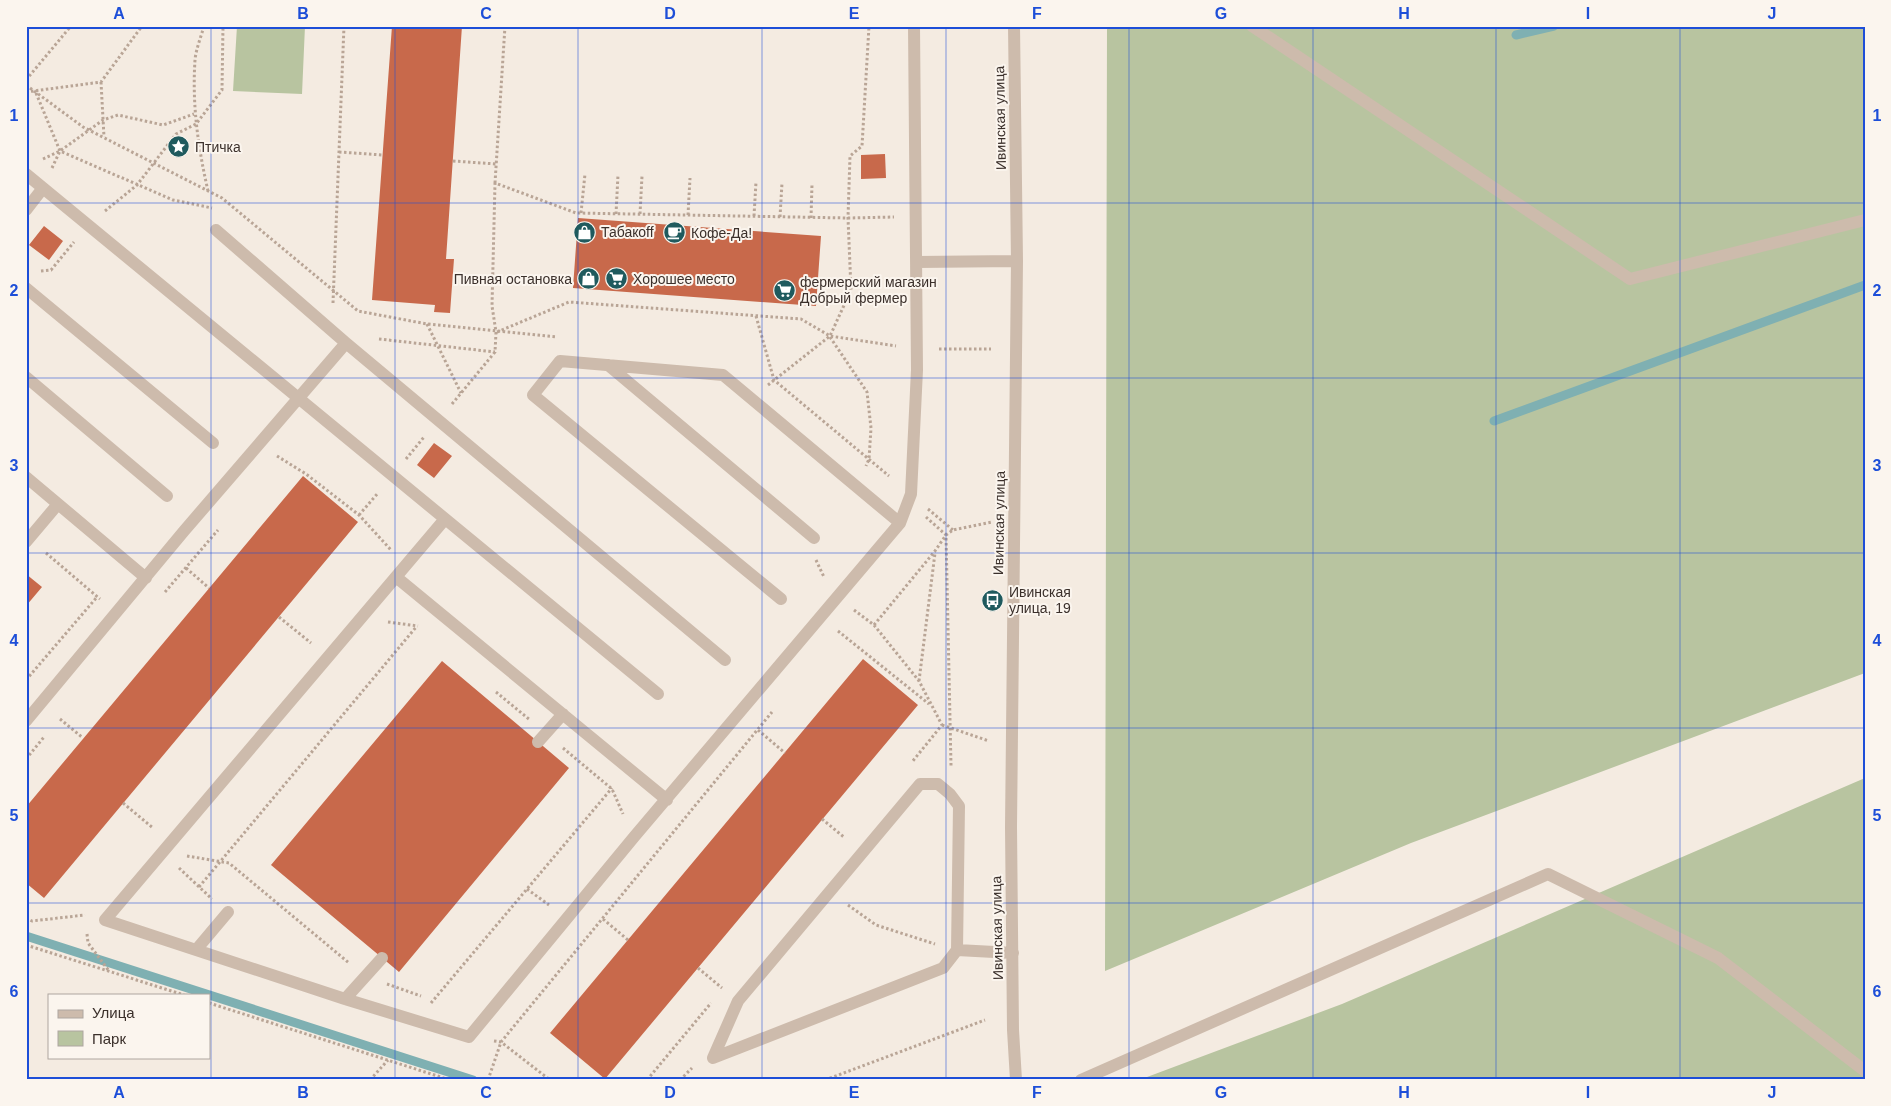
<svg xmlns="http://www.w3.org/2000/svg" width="1891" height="1106" font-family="Helvetica,sans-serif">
	<rect width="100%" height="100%" fill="#f4ebe1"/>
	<!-- green -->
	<path fill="#b8c4a0" d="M237,26h68l-3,68 -69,-3z
		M1107,26h758v647l-454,170 -306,128z
		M1865,778l-1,302h-725l203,-76z"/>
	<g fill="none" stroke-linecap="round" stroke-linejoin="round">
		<!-- stream -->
		<path stroke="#7fb0b2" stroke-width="9" d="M1516,35l38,-9
			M1494,421l371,-136
			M26,936l447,144"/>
	</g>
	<!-- building -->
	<path fill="#c8694b" d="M392,26h70l-16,233h8l-4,54 -16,-1 1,-7 -63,-5z
		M885,154l1,24 -25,1v-24z
		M578,218l243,18 -5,70 -243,-18z
		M44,226l19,15 -14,19 -20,-15z
		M434,443l18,13 -18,22 -17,-13z
		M303,476l55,46 -314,376 -18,-15v-76z
		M26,574l16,13 -16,19z
		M863,659l55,46 -313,374 -55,-46z
		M442,661l127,107 -170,204 -128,-107z"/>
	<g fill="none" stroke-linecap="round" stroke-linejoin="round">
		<!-- path -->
		<path stroke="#b9a596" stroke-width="3" stroke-dasharray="2.5 2.5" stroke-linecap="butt" d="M204,26c-3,11 -8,23 -9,34 -3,45 3,87 13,131
			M26,80l45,-54
			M101,82l3,55
			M26,85l57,42 139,71 136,113 69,13 130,13
			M26,92l75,-10 41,-56
			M36,93l24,58 113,49 39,8
			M339,152l44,3
			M43,159l17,-8 43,-31 15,-5 45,10 31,-11
			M453,161l43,3
			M52,168l8,-17
			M495,183l10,-157
			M105,211l32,-26 39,-51 20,-10 26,-34 1,-64
			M581,213l4,-39
			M616,214l2,-39
			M640,214l2,-38
			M688,215l2,-37
			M754,216l2,-34
			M780,217l2,-34
			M811,218l1,-34
			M41,271l10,-1 23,-28
			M333,303l11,-277
			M756,316l18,64 115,96
			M427,324l34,69
			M497,332l72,-30 232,17 29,17 66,10
			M830,337l37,55 4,36 -2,31 -3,7
			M379,339l116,13
			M939,349h52
			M768,385l62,-49 21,-46 -3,-72 2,-62 12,-10 7,-120
			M452,404l43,-52 1,-20 -4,-26 3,-123 81,30 272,5 46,-1
			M277,456l29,18 53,41 32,35
			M406,459l18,-22
			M928,509l25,21
			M359,515l19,-22
			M926,517l20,18 5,231
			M46,553l54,46
			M816,560l8,17
			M186,568l23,20
			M165,592l53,-62
			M854,610l20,15 61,-74 11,-16 7,-5 39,-8
			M279,617l32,26
			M388,622l30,4
			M874,625l45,56 23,44 -30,37
			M838,631l91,73
			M26,680l71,-83
			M919,681l16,-128
			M496,692l34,28
			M60,719l23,19
			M942,725l47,16
			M758,730l27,23
			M563,748l49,41 11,25
			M26,759l18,-22
			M123,803l30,25
			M822,819l23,19
			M187,856l42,7 120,100
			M179,868l33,31
			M199,887l218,-261
			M527,889l22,16
			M848,905l28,20 59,19
			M26,918l6,3 53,-6
			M603,919l25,21
			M87,934l1,9 21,28
			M26,945l158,50
			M698,968l24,20
			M387,984l34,12
			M209,1003l241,77
			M431,1003l181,-215
			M494,1041l7,1 49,38
			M370,1080l18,-20
			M488,1080l13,-38 271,-330
			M647,1080l64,-77
			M680,1080l12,-12
			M825,1080l160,-60"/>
		<!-- minor -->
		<path stroke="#cdbbac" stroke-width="12" d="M1014,26l3,235 -6,566 2,203 3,50
			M1252,26l378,253 235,-59
			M26,174l632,520
			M26,210l17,-22
			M216,230l130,113 379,317
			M917,262l100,-1
			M26,288l187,155
			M608,365l206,173
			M26,377l141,119
			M26,477l120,101
			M445,519l-340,401 240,79 124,38 165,-200 266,-314 11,-29 6,-124 -3,-344
			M26,542l32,-38
			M396,577l271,223
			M781,599l-248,-204 27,-34 163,14 177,148
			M26,721l158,-190 162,-188
			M538,742l25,-28
			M196,950l32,-38
			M345,999l37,-41
			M713,1058l25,-57 182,-217h18l12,10 9,12 -2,144
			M713,1058l230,-90 14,-18 56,3
			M1081,1080l467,-206 170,84 147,113"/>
	</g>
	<!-- grid -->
	<path fill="none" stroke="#1d4ed8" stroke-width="1" stroke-opacity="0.55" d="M211,26v1054M395,26v1054M578,26v1054M762,26v1054M946,26v1054M1129,26v1054M1313,26v1054M1496,26v1054M1680,26v1054M26,203h1839M26,378h1839M26,553h1839M26,728h1839M26,903h1839"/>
	<!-- icons -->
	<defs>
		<symbol id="sight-disc" viewBox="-11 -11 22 22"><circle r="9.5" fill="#1f5a5e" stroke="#fbf5ee"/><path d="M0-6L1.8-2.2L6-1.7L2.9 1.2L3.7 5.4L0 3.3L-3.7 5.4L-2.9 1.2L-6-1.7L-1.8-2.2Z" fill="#fff"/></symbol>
		<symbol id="shop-disc" viewBox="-11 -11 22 22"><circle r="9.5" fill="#1f5a5e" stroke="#fbf5ee"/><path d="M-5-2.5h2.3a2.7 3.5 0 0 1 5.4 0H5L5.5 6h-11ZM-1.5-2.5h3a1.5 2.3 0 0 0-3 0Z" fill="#fff"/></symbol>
		<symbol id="cafe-disc" viewBox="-11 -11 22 22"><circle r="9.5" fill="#1f5a5e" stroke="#fbf5ee"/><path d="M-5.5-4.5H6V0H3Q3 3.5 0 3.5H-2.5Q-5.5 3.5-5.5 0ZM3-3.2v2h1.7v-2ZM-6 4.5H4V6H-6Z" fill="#fff"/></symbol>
		<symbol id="supermarket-disc" viewBox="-11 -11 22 22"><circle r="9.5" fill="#1f5a5e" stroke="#fbf5ee"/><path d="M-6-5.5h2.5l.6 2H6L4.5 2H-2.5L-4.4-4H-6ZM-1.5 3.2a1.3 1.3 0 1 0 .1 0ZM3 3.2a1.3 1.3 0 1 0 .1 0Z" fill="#fff"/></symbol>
		<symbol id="bus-disc" viewBox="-11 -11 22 22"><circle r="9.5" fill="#1f5a5e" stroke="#fbf5ee"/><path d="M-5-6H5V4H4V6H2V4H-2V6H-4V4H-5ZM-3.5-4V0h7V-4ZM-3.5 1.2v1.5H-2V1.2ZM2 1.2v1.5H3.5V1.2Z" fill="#fff"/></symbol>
	</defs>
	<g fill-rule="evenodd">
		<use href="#sight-disc" x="166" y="134" width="25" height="25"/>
		<use href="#shop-disc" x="572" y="220" width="25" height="25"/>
		<use href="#cafe-disc" x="662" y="220" width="25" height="25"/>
		<use href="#shop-disc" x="576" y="266" width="25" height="25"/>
		<use href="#supermarket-disc" x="604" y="266" width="25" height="25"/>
		<use href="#supermarket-disc" x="772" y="278" width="25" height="25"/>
		<use href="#bus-disc" x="980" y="588" width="25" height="25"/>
	</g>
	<g text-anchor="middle" stroke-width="4" stroke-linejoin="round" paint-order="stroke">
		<!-- street labels -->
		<g font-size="14" fill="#3b302b" stroke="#fbf5ee">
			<text transform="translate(1000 118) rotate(-91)" y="5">Ивинская улица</text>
			<text transform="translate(999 523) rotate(-89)" y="5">Ивинская улица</text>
			<text transform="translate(997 928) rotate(-91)" y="5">Ивинская улица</text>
		</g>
		<!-- poi labels -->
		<g font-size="14" fill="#3b302b" stroke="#fbf5ee" text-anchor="start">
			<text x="195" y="152">Птичка</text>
			<text x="601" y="237">Табакoff</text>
			<text x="691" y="238">Кофе-Да!</text>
			<text x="572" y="284" text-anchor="end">Пивная остановка</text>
			<text x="633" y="284">Хорошее место</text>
			<text x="800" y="287">фермерский магазин<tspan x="800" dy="16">Добрый фермер</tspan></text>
			<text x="1009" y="597">Ивинская<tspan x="1009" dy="16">улица, 19</tspan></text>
		</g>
	</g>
	<!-- border -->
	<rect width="1891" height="1106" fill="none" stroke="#fbf5ee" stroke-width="55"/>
	<!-- legend -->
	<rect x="48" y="994" width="162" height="65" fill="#fbf5ee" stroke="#aea6a0"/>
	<rect x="58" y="1010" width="25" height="8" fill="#cdbbac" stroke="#aea6a0"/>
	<text x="92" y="1018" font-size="15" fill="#3b302b">Улица</text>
	<rect x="58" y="1031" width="25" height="15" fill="#b8c4a0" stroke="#aea6a0"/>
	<text x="92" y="1044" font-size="15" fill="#3b302b">Парк</text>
	<rect x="28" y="28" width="1836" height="1050" fill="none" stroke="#1d4ed8" stroke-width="2"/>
	<g font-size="16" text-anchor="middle" font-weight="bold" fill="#1d4ed8">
		<text x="119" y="19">A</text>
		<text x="303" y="19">B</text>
		<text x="486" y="19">C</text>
		<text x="670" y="19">D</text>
		<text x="854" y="19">E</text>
		<text x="1037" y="19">F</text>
		<text x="1221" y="19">G</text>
		<text x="1404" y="19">H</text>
		<text x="1588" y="19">I</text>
		<text x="1772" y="19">J</text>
		<text x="14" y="121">1</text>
		<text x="1877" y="121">1</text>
		<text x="14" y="296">2</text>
		<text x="1877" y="296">2</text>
		<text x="14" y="471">3</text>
		<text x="1877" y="471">3</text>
		<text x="14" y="646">4</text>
		<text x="1877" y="646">4</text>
		<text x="14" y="821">5</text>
		<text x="1877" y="821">5</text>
		<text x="14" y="997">6</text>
		<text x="1877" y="997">6</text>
		<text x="119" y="1098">A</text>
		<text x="303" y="1098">B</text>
		<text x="486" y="1098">C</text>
		<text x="670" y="1098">D</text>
		<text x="854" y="1098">E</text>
		<text x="1037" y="1098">F</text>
		<text x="1221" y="1098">G</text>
		<text x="1404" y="1098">H</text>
		<text x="1588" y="1098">I</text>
		<text x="1772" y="1098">J</text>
	</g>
</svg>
